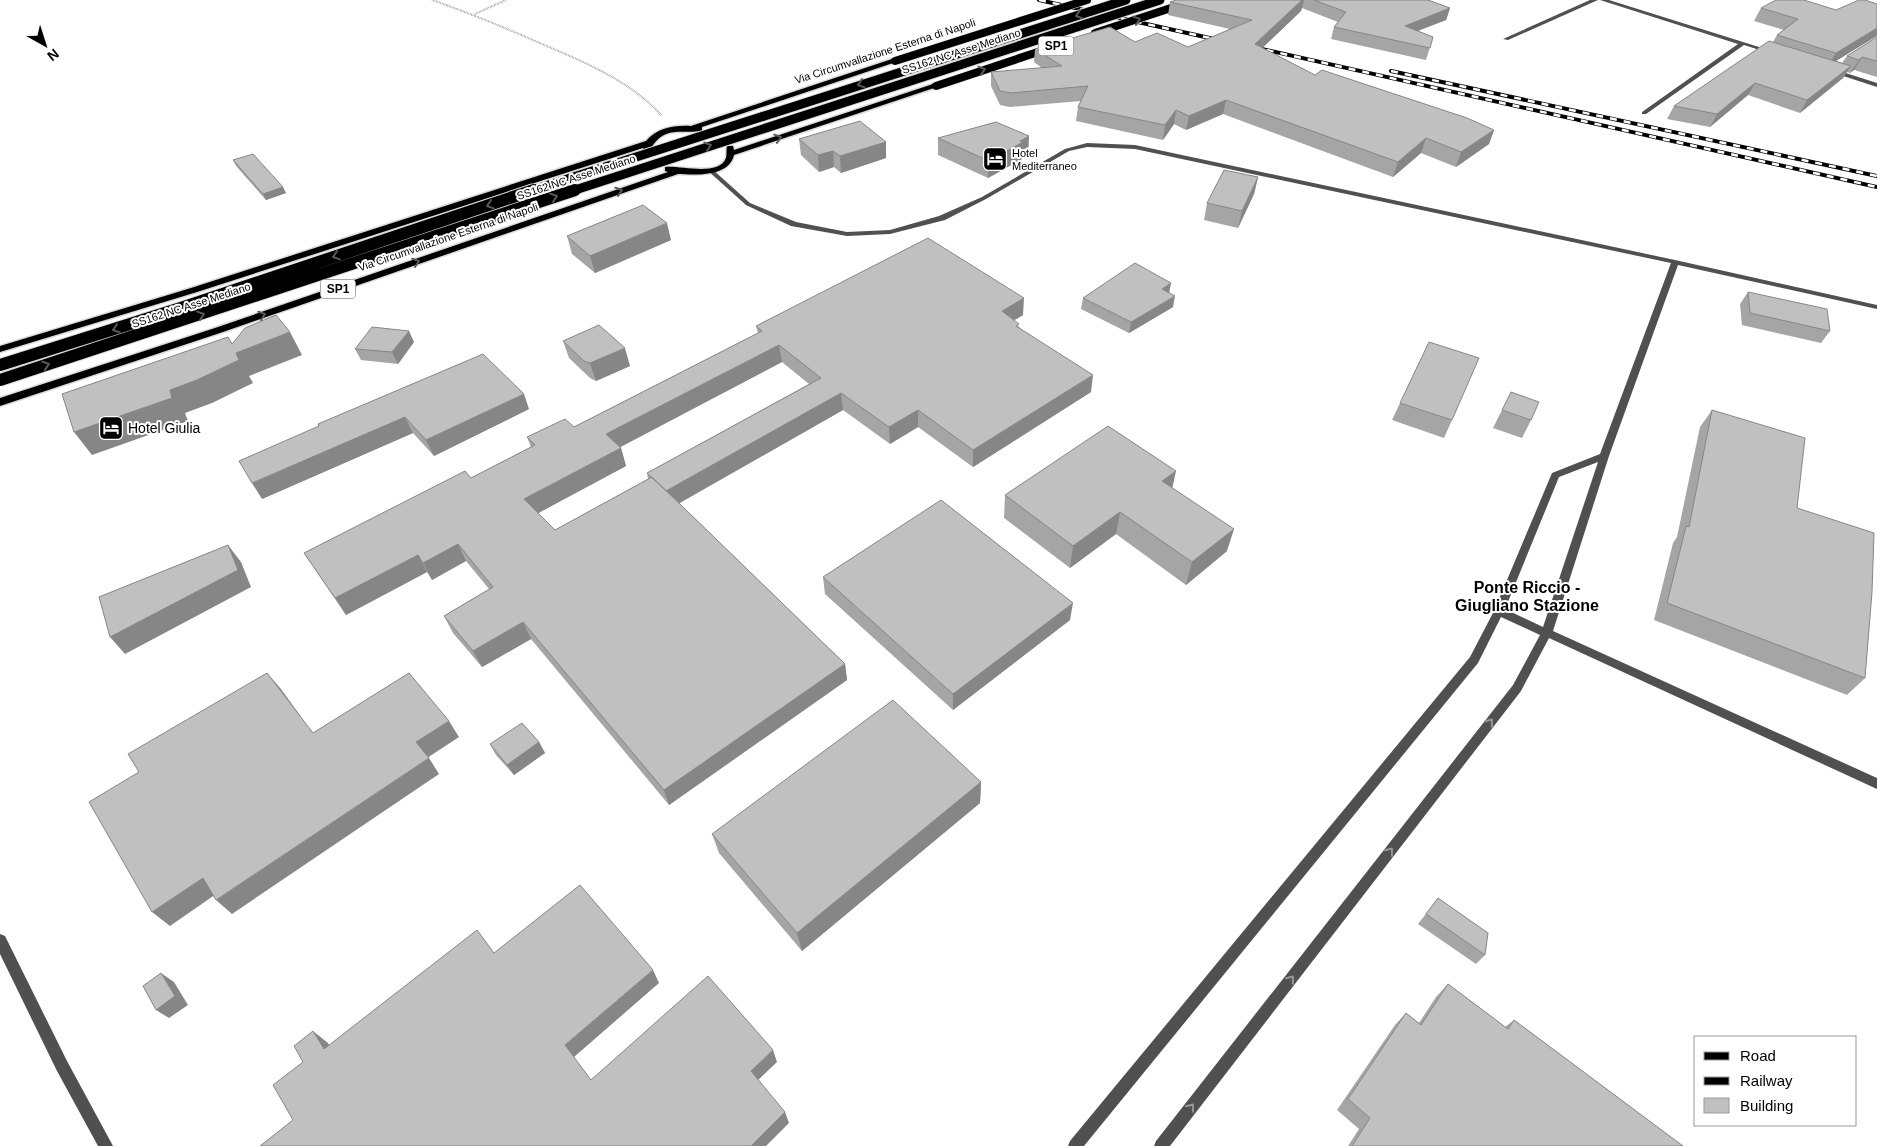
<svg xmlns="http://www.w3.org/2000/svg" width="1877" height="1146" font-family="Helvetica,sans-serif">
	<rect width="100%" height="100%" fill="#fff"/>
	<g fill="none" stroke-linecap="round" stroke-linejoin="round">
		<defs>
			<path id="primary" d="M892,59l7,2 -197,66v4c-23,3 -38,-6 -52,19h-6l-1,-2 -446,144 -197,60v-6l191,-58 455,-147c11,-13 28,-16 45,-15z
				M933,84l7,2 -206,69c-5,22 -38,20 -56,19l-455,158 -223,74v-8l215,-70 453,-156 -3,-1v-4c14,-2 54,10 61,-9 1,-4 0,-8 1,-12h6l1,4z"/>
		</defs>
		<!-- primary casing -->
		<use href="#primary" stroke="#dbdbdb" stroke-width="3"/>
		<!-- path -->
		<path stroke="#727272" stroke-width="2" stroke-dasharray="0.5 1" stroke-linecap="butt" d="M432,0c37,13 74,28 110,44 42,18 89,37 120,72
			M475,14l31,-14"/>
		<!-- lane -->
		<path fill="#505050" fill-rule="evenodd" d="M0,934l5,2 62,125 46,85h-15l-41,-75 -57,-117z"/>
		<!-- street -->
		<path fill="#505050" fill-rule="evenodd" d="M1590,0h8l-90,40 -5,-1z
			M1600,0h9l166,52 -3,2 -28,-9 -98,69h-4v-2l96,-68z
			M1833,69l44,14v4l-46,-15 -1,-1z
			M1087,143l48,2 540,115 202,45v4l-199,-44 -69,191 -56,175 324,147v11l-328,-151 -28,53 -351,455h-16l2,-5 357,-456 27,-50 -39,-18 -23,46 -394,483h-16l2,-5 400,-484 24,-46 58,-138 48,-19 71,-191 -536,-114 -48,-2 -18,4 -83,48 -41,21 -55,14 -43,2 -56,-10 -45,-21 -39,-35 5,-1 38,34 46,19 51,10 43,-2 49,-14 43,-19 83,-48zM1598,462l-55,165 -38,-18 54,-132z"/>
		<!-- primary -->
		<use href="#primary" fill="#000" fill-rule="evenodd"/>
		<defs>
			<path id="rail" d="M1039,0l184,41
				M1253,47l624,140
				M1391,71l486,105"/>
		</defs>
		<!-- rail casing -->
		<use href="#rail" stroke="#000" stroke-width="4"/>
		<!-- rail -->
		<use href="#rail" stroke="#fff" stroke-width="2.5" stroke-dasharray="7" stroke-linecap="butt"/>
		<defs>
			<path id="primary-bridge" d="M1095,33l82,-27
				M895,61l192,-61
				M936,86l114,-38"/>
			<path id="highway-bridge-far1" d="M530,191l596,-191
				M572,191l588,-191"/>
			<path id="highway-bridge" d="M0,365l184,-58 350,-117
				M0,380l575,-190"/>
		</defs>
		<!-- primary-bridge casing -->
		<use href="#primary-bridge" stroke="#dbdbdb" stroke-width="9" stroke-linecap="butt"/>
		<!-- highway-bridge-far1 casing -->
		<use href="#highway-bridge-far1" stroke="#dbdbdb" stroke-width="11" stroke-linecap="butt"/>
		<!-- highway-bridge casing -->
		<use href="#highway-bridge" stroke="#dbdbdb" stroke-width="14" stroke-linecap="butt"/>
		<!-- primary-bridge -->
		<use href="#primary-bridge" stroke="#000" stroke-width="8"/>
		<!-- highway-bridge-far1 -->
		<use href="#highway-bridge-far1" stroke="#000" stroke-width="9"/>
		<!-- highway-bridge -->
		<use href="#highway-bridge" stroke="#000" stroke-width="12"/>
	</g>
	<!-- wall -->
	<path fill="#a5a5a5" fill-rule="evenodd" d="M1176,0h252l22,8 -4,12 -28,11 15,6 -7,23 -95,-21 3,-12 4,-5 -36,-14 -1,3 -39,37 53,27 179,55 -5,14 -33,23 -35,-14 -28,24 -170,-63 -37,16 -12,-6 -11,16 -87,-19 2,-14 3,-6 -71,6 -10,-2 -9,-19v-14l51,-4 -8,-6 1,-13 100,-7 53,5 42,-18 -62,-14 2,-13z
		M1761,8l75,2v51l6,2 5,-7 30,-19v40l-23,-7 -4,3 -3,-1 -4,6 -43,35 -52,-18 -38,32 -43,-8 7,-13 99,-64 4,-7 7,-5 -30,-9z
		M1029,136l-1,16 -6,4v3l-34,19 -50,-23v-17z
		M799,139l87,3v16l-45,15 -7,-6 -15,5 -18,-17z
		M233,160l53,33 -20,7 -30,-34z
		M1258,177l-4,17 -16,34 -34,-8 3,-17z
		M567,236l104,4 -76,33 -23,-19z
		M1748,292l82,39 -9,12 -79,-18 -2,-21z
		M1083,298l90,9 -44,26 -48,-24z
		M1023,315l-9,5 5,7 72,65 -118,75 -55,-40 -28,17 -47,-34 -164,93 166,161 2,16 -178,125 -138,-166 -49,28 -29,-34 -9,-17 45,-27 -23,-28 -34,19 -5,-8 -81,43 -42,-62 167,-75 60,-31 -4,-10 47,-10 184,-94 -2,-7zM782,362l27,22 -162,89 1,6 -93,51 -17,-17 88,-47 -5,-18 -1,-1z
		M563,341l67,25 -34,15 -6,-3 -21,-20z
		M414,342l-16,22 -37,-4 -6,-11z
		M1400,403l52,17 -8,18 -52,-18z
		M529,409l-95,47 -21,-23 -151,66 57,-73 -1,-2z
		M1502,410l29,10 -9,18 -29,-10z
		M1712,410l85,98 68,170 -18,17 -193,-75 19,-77 4,-6 23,-110z
		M1172,487l55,64 -41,34 -70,-51 -46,34 -66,-50 1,-23z
		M823,577l247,43 -117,90 -128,-116z
		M539,742l6,11 -31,22 -18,-20 -6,-11z
		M981,782l-1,21 -178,148 -83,-98 -7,-19z
		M1438,898l47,57 -9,9 -58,-40z
		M1448,984l57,43 9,-7 169,126h-335l11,-17 -22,-19 58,-85 11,-12 13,10 17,-26z"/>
	<!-- shaded-wall -->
	<path fill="#868686" d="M1302,0h2l-3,11 -49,47 3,-14z
		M1450,8l-4,12 -45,17 4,-11z
		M1877,28v8l-49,30 8,-13z
		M1862,57l-8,13 -4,3 9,-13z
		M1851,66l-8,12 -43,35 7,-13z
		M1755,83l-7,12 -38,32 7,-13z
		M1226,100l-3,14 -37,16 3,-14z
		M1176,110l-2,14 -11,16 2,-15z
		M1494,130l-5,14 -33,23 5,-15z
		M1029,136l-1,16 -6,4v3l-34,19 1,-17z
		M1426,138l-5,15 -28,24 5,-15z
		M886,142v16l-45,15 -1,-17z
		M833,151l1,16 -15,5 -1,-17z
		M1258,177l-4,17 -16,34 4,-17z
		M283,187l3,6 -20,7 -3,-6z
		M667,223l4,17 -76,33 -5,-17z
		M1171,283l-2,11 -7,-5z
		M1175,296l-2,11 -44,26 2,-11z
		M1024,298l-1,17 -22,13 1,-17z
		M409,331l5,11 -16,22 -6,-12z
		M290,332l12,23 -53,21 4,7 -41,20 -27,10 3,8 -96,34 -18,-23 154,-95 9,15z
		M779,345l3,17 -171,90 -5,-18z
		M625,348l5,18 -34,15 -6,-18z
		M1093,375l-2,17 -118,75v-17z
		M841,393l2,17 -172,98 -5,-17z
		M524,394l5,15 -95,47 -8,-16z
		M918,410v17l-28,17 -1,-17z
		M405,417l8,16 -151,66 -10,-16z
		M621,448l5,18 -95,51 -7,-18z
		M1176,471l-5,23 -9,-13z
		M1120,512l-4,22 -46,34 3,-22z
		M1234,529l-7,22 -41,34 6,-23z
		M458,544l8,17 -34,19 -9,-17z
		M228,545l13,17 10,25 -126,67 -15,-17z
		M418,555l9,17 -81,43 -11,-17z
		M1073,603l-3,17 -117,90v-16z
		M523,622l8,17 -49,28 -9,-16z
		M845,664l2,16 -178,125 -5,-15z
		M267,673l14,16 44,61 -12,-17z
		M449,721l10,16 -32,21 -11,-16z
		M539,742l6,11 -31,22 -7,-10z
		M429,758l10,16 -207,140 -16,-14z
		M981,782l-1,21 -178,148 -5,-18z
		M203,878l16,14 -49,34 -18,-14z
		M653,970l6,13 -85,74 -9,-12z
		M161,973l13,9 14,23 -19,13 -13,-8z
		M313,1031l15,12 11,17 -15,-11z
		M773,1050l4,12 -21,20 -5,-11z
		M785,1112l4,11 -23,23h-15z"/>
	<!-- building -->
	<path fill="#c0c0c0" stroke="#868686" d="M1176,0h126l-47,44 60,31 7,-5 145,48 27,12 -33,22 -35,-14 -28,24 -172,-62 -37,16 -13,-6 -11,15 -87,-18 10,-21 -77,7 -11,-2 -9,-19 71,-6 -27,-17 75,-22 25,15 22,-9 31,14 64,-27 -82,-18z
		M1314,0h114l22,8 -45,18 28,11 -3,11 -96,-21 12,-15z
		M1776,0h28l32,10 23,-10h6l12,4v24l-41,25 -59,-18 21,-16 -37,-11z
		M1877,37v24l-15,-4 -3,3 -12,-4z
		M1769,41l82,25 -44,34 -52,-17 -38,31 -43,-8z
		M860,121l26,21 -46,14 -7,-5 -15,4 -19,-16z
		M996,122l33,14 -9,5 3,1 -34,19 -51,-23z
		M253,154l30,33 -20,7 -30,-34z
		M1224,170l34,7 -16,34 -35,-8z
		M643,205l24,18 -77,33 -23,-20z
		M928,238l96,60 -22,13 17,13 -3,2 77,49 -120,75 -55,-40 -29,17 -48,-34 -175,98 -19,-18 174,-95 -42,-33 -173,89 15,14 -97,51 31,31 97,-53 193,187 -181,126 -141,-168 -50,29 -29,-35 49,-29 -35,-43 -35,19 -5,-8 -83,43 -31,-45 161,-82 6,7 64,-33 -8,-8 38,-18 9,8 188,-96 -6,-5z
		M1135,263l36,20 -9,6 13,7 -44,26 -48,-24z
		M1748,292l79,17 3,22 -80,-18z
		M276,315l14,17 -54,21 3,7 -42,20 -27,10 2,8 -98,34 -12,-38 166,-57 4,7 13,-16z
		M599,325l26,23 -35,15 -6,-2 -21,-20z
		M372,327l37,4 -17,21 -37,-3z
		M1429,342l50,16 -27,62 -52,-17z
		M483,354l41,40 -98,46 -21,-23 -153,66 -13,-22 80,-35 -1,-2z
		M1511,392l28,10 -8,18 -29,-10z
		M1712,410l93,28 -8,70 77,25 -2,59 -7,86 -198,-75 19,-77 3,1z
		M1108,426l68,45 -14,10 72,48 -42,33 -72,-50 -47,34 -68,-51z
		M941,500l132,103 -120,91 -130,-117z
		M228,545l10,25 -128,67 -11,-40z
		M267,673l46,60 96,-60 40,48 -33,21 13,16 -213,142 -13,-22 -51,34 -63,-110 50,-30 -11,-18z
		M893,700l88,82 -184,151 -85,-99z
		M522,723l17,19 -32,23 -17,-21z
		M580,885l73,85 -88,75 26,35 117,-104 65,74 -22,21 34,41 -34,34h-491l33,-26 -20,-35 30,-23 -9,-16 19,-15 11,18 153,-119 17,23z
		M1438,898l50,35 -3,22 -59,-41z
		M161,973l14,23 -19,14 -13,-24z
		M1448,984l60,45 6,-9 169,126h-331l18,-28 -22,-19 58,-86 15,12z"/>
	<!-- one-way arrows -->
	<defs><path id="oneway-chevron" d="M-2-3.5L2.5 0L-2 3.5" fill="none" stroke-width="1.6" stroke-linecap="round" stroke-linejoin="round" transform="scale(1.25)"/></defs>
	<g stroke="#595959">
		<use href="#oneway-chevron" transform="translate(1079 15) rotate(162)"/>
		<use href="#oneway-chevron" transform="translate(1137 20) rotate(-18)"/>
		<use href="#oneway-chevron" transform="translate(982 70) rotate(-18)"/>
		<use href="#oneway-chevron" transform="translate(861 84) rotate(162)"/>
		<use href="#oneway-chevron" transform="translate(778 138) rotate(-18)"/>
		<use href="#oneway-chevron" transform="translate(708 146) rotate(-18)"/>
		<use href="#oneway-chevron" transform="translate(619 191) rotate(-19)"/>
		<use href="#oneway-chevron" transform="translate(554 197) rotate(-19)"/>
		<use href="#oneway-chevron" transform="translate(490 205) rotate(162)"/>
		<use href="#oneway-chevron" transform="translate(336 256) rotate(162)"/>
		<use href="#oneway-chevron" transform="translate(416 262) rotate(-19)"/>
		<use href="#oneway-chevron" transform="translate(201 315) rotate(-19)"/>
		<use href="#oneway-chevron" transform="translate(262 315) rotate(-19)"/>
		<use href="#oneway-chevron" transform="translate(116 329) rotate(162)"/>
		<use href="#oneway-chevron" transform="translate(46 365) rotate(-18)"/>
	</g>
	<g stroke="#969696">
		<use href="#oneway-chevron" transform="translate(1490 722) rotate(-52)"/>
		<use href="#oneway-chevron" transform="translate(1390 851) rotate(-52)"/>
		<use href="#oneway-chevron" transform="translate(1291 979) rotate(-52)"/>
		<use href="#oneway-chevron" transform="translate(1191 1107) rotate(-52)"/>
	</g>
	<!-- icons -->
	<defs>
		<symbol id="hotel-square" viewBox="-11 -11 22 22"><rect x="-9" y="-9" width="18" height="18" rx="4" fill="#000" stroke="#fff"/><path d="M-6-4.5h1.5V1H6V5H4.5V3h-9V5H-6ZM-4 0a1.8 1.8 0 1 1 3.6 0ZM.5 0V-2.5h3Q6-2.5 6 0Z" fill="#fff"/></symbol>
	</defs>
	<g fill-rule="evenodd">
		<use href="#hotel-square" x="981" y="145" width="28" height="28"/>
		<use href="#hotel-square" x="97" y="414" width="28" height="28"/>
	</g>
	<g text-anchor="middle" stroke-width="4" stroke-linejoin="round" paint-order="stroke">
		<!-- far-street labels -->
		<g font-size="11" fill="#000" stroke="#fff">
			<text transform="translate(885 51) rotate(-18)" y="4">Via Circumvallazione Esterna di Napoli</text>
			<text transform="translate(961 51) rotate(-18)" y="4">SS162 NC Asse Mediano</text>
			<text transform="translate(576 177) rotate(-18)" y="4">SS162 NC Asse Mediano</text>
			<text transform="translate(448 237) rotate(-19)" y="4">Via Circumvallazione Esterna di Napoli</text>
			<text transform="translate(191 305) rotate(-18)" y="4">SS162 NC Asse Mediano</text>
		</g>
		<!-- far-poi labels -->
		<g font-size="11" fill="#000" stroke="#fff" text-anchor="start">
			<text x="1012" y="157">Hotel<tspan x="1012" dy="13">Mediterraneo</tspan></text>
		</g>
		<!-- shield labels -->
		<g fill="#fff" stroke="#4c4c4c" stroke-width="1">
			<rect x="1038.5" y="36.5" width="35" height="19" rx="4"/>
			<rect x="320.5" y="279.5" width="35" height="19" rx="4"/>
		</g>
		<g font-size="12" font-weight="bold" fill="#000">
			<text x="1056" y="50">SP1</text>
			<text x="338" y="293">SP1</text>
		</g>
		<!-- poi labels -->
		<g font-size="14" fill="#000" stroke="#fff" text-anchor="start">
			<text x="128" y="433">Hotel Giulia</text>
		</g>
		<!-- quarter labels -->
		<g font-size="16" font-weight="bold" fill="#000" stroke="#fff">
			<text x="1527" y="593">Ponte Riccio -<tspan x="1527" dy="18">Giugliano Stazione</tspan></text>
		</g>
	</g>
	<!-- legend -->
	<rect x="1694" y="1036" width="162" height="90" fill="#ffffff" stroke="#999999"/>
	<rect x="1704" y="1052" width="25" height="8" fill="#000000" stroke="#999999"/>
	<text x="1740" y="1061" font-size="15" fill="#000000">Road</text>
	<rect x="1704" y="1077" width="25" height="8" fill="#000000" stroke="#999999"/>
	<text x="1740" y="1086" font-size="15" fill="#000000">Railway</text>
	<rect x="1704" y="1098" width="25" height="15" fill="#c0c0c0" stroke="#999999"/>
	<text x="1740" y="1111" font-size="15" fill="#000000">Building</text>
	<!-- north arrow -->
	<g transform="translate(45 45) rotate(141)" stroke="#ffffff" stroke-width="4" paint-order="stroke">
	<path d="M0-4L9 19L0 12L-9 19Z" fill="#000000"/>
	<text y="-8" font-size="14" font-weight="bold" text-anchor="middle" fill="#000000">N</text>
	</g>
</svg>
